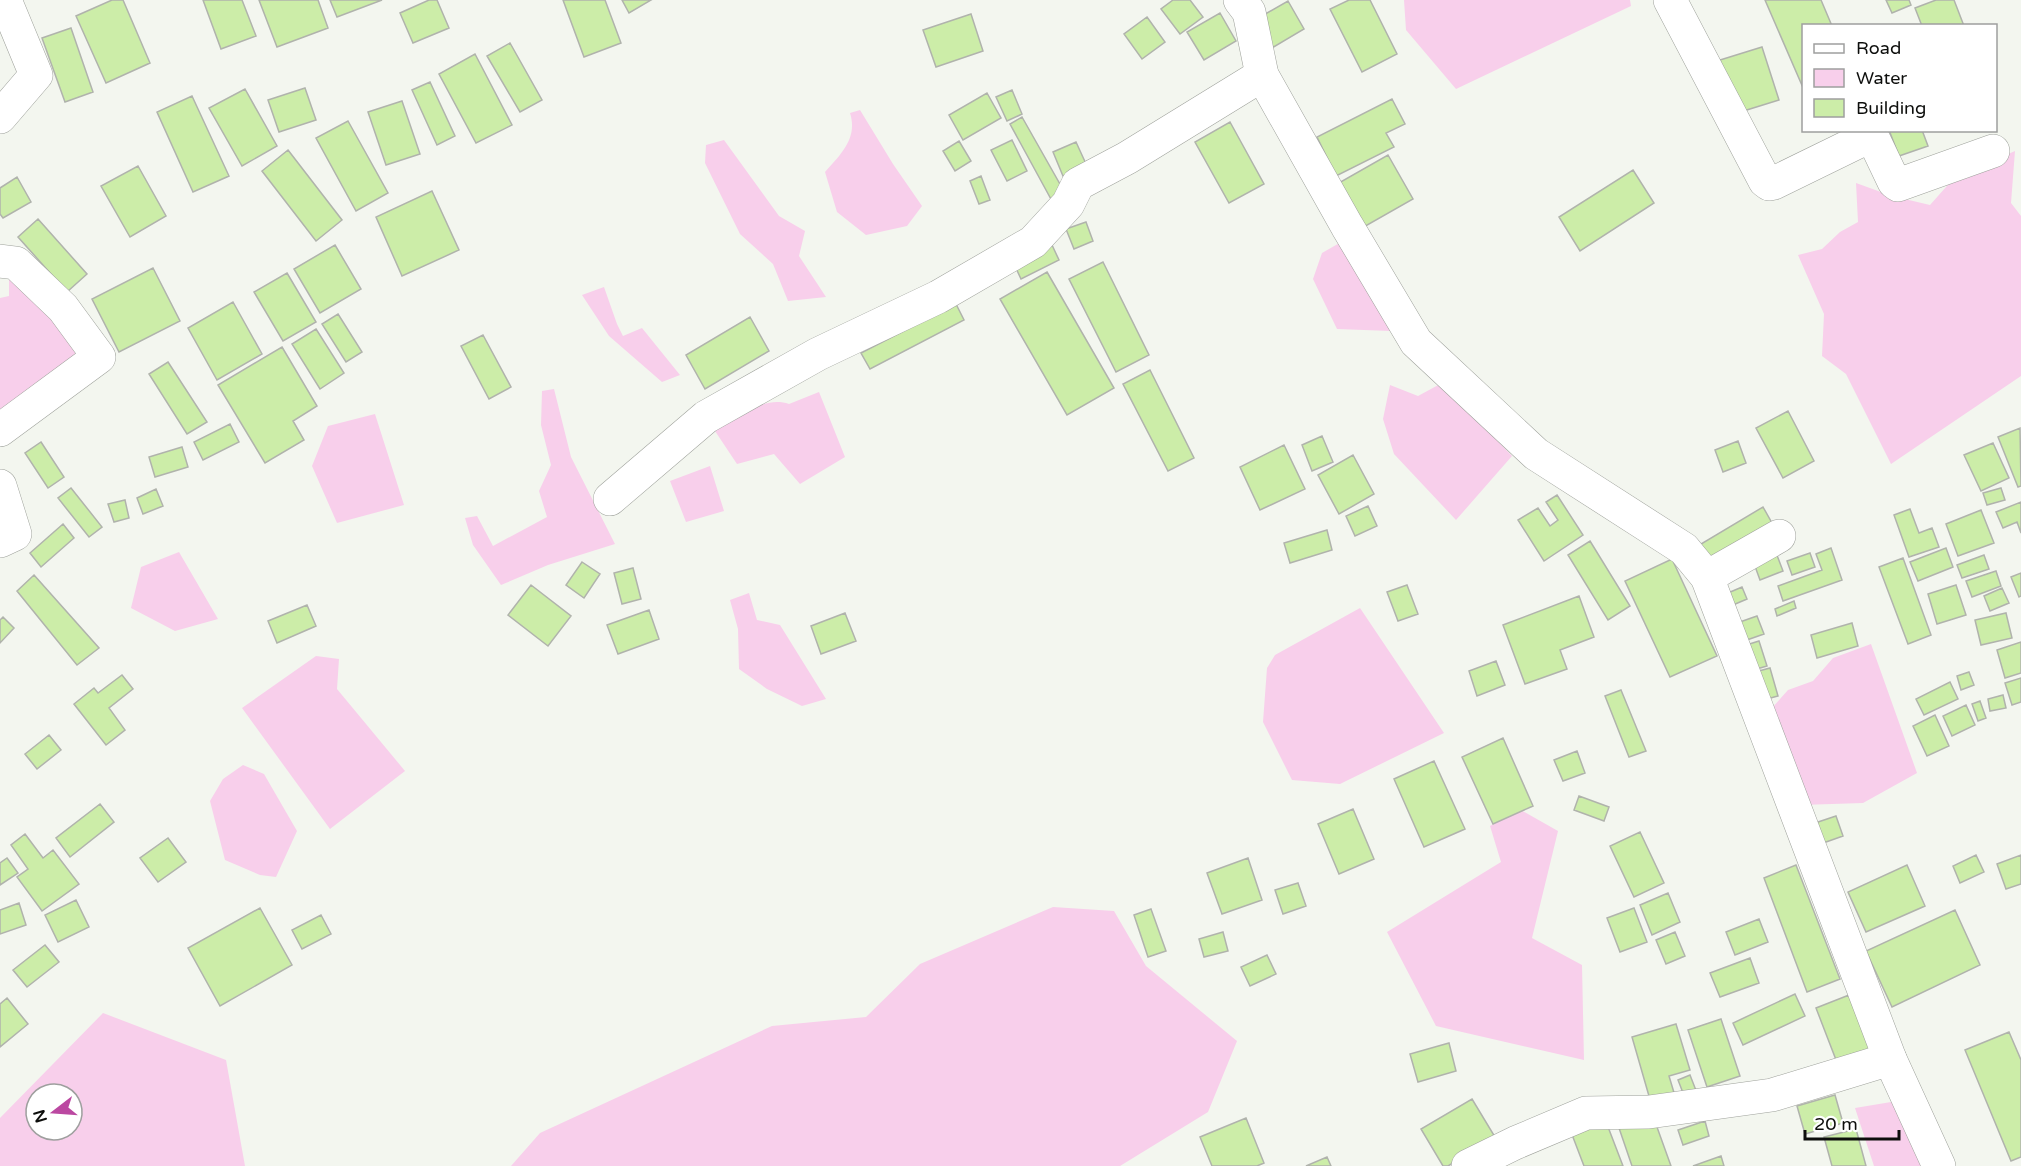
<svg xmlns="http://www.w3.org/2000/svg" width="2021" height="1166" font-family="'Varela Round',sans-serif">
	<rect width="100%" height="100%" fill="#f3f6ef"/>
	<!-- water -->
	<path fill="#f8cfeb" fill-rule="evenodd" d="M1404,0h226l1,6 -175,83 -50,-59z
		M860,110l33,54 29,42 -15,20 -41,9 -29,-23 -12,-40c16,-18 33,-34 25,-59z
		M724,140l55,76 26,15 -6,25 27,41 -38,4 -15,-37 -33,-30 -35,-71 1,-18z
		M2015,151l-4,52 10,13v160l-130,88 -45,-90 -24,-18 2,-42 -26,-59 24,-6 18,-17 18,-10 -2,-39 36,13 38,9 24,-27z
		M1343,241l48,90 -54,-2 -24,-50 9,-26z
		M9,272l46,38 26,48 -81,57v-117l9,-2z
		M604,287l13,37 6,12 19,-8 38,47 -18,7 -53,-46 -27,-41z
		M1442,383l70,73 -56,64 -62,-66 -11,-35 7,-34 28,11z
		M554,389l17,68 44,87 -67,21 -47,20 -28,-40 -8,-27 12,-2 16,30 54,-29 -8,-26 12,-26 -10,-40 1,-34z
		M819,392l26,65 -45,27 -26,-30 -37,10 -22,-33c20,-13 49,-36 74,-27z
		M375,414l29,91 -67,18 -25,-57 16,-40z
		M710,466l14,45 -38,11 -16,-41z
		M179,552l39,67 -43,12 -44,-23 10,-41z
		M749,593l8,27 23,5 46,74 -24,7 -35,-17 -28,-20 -1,-40 -8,-29z
		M1360,608l84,125 -104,51 -48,-4 -29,-58 4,-54 8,-13z
		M1871,644l46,129 -54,30 -62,2 -29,-97 16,-18 25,-9 20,-23z
		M316,656l23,3 -2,30 68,82 -75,58 -88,-121z
		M243,765l21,9 33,57 -21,46 -16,-2 -35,-15 -15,-59 13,-22z
		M1519,809l39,22 -26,107 50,27 2,95 -148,-34 -49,-94 114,-70 -11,-36z
		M1053,907l61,4 32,55 91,75 -29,71 -88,54h-609l29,-33 232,-107 94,-9 54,-53z
		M103,1013l123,47 19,106h-245v-48zM36,1094h36v36h-36z
		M1897,1101l25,65h-48l-19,-58z"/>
	<!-- building -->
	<path fill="#cceda8" stroke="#b0b3ac" stroke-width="1.5" d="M112,0h11l27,63 -44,20 -30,-67z
		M203,0h39l14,36 -35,13z
		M259,0h59l10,28 -51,19z
		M330,0h52l-45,17z
		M429,0h8l12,28 -36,15 -13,-30z
		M563,0h42l16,43 -37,14z
		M622,0h29l-22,13z
		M1173,0h17l13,17 -23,17 -19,-25z
		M1349,0h21l27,54 -35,18 -32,-63z
		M1765,0h56l11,26h-28v64z
		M1886,0h23l2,5 -19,8z
		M1936,0h18l10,26h-42l-7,-18z
		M1288,1l16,28 -32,19 -17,-28z
		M1220,13l16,28 -32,19 -17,-28z
		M971,14l12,37 -47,16 -13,-37z
		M1147,17l18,25 -23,17 -18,-25z
		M71,28l22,64 -28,10 -23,-64z
		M510,43l32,57 -22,12 -33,-56z
		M1762,47l17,53 -42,13 -17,-53z
		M475,54l37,71 -36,18 -37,-69z
		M430,82l25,54 -18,9 -25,-55z
		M305,88l11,32 -37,12 -11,-32z
		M245,89l32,57 -35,20 -33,-58z
		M1012,90l10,24 -15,7 -11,-24z
		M987,93l14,25 -38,22 -14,-25z
		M192,96l37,80 -36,16 -36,-80z
		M1392,99l13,25 -19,9 8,14 -58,29 -19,-39z
		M402,101l18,53 -34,11 -18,-53z
		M1022,117l43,76 -13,8 -42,-77z
		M348,121l40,72 -32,18 -40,-73z
		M1230,122l34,62 -35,19 -34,-61z
		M1889,130h33l6,16 -29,10z
		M1012,140l15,31 -20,10 -16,-31z
		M959,141l12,20 -16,10 -12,-20z
		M1076,142l11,24 -24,10 -10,-24z
		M288,150l54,70 -26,21 -54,-70z
		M1388,155l25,44 -51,29 -25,-44z
		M138,166l28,50 -36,21 -29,-51z
		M1633,170l21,33 -74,48 -21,-34z
		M981,176l9,24 -11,4 -9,-23z
		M17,177l14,25 -28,16 -3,-4v-26z
		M432,191l27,59 -57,26 -26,-59z
		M38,219l49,55 -20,18 -49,-55z
		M1086,222l7,19 -19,8 -8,-20z
		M335,245l26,44 -41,24 -26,-44z
		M1052,245l7,15 -38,19 -7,-15z
		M1103,262l46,93 -33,17 -47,-93z
		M153,268l27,53 -61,31 -27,-53z
		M1047,272l67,116 -47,27 -67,-116z
		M287,273l29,49 -33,19 -29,-49z
		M233,302l29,52 -45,26 -29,-52z
		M956,304l8,16 -94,49 -9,-16z
		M338,314l24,38 -16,10 -24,-38z
		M750,317l19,34 -64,38 -19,-34z
		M316,329l28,44 -24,16 -28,-45z
		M483,335l28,52 -22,12 -28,-53z
		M282,347l35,59 -24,15 11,19 -39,23 -47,-78z
		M168,362l39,60 -20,12 -38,-60z
		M1150,370l44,88 -26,13 -45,-87z
		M1788,411l26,50 -31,17 -27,-50z
		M230,424l9,18 -36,18 -9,-18z
		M2020,428l1,58 -3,1 -20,-50z
		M1322,436l11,26 -21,9 -10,-26z
		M1738,441l8,22 -23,9 -8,-22z
		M41,442l23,35 -16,11 -23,-35z
		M1993,443l16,35 -28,13 -17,-36z
		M1284,445l21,44 -45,21 -20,-43z
		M182,447l6,20 -33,10 -6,-20z
		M1353,455l21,39 -35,20 -21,-39z
		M71,488l31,39 -13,10 -31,-39z
		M2001,488l4,12 -18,5 -4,-12z
		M156,489l7,17 -20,8 -6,-16z
		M1557,495l26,40 -39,26 -26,-41 20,-12 12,18 8,-6 -12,-18z
		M125,500l4,18 -15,4 -6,-18z
		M2021,502v31l-4,-11 -14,6 -7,-16z
		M1368,506l9,20 -22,10 -9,-20z
		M1763,507l9,16 -62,37 -9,-16z
		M1910,509l9,24 13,-5 7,19 -30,10 -15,-42z
		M1981,510l13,33 -36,13 -12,-32z
		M63,524l11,14 -33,29 -11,-14z
		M1327,530l5,20 -42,13 -6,-20z
		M1590,541l40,65 -22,14 -40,-65z
		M1831,548l11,32 -59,21 -5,-15 44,-16 -6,-16z
		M1946,548l7,19 -35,14 -8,-19z
		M1775,550l8,21 -23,9 -8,-22z
		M1810,553l5,14 -23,8 -5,-14z
		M1984,555l5,14 -27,9 -5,-13z
		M1903,558l28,77 -23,9 -29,-77z
		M1672,559l45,97 -47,21 -45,-96z
		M582,562l18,12 -16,24 -18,-13z
		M633,568l8,31 -19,5 -8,-31z
		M1996,571l5,15 -29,11 -6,-16z
		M2021,573v23l-2,1 -8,-20z
		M34,575l65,73 -22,17 -60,-74z
		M531,585l40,31 -23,30 -40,-31z
		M1407,585l11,29 -20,7 -11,-29z
		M1956,585l10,30 -29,9 -9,-30z
		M1742,587l5,12 -14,6 -5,-12z
		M2002,588l7,15 -19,8 -6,-15z
		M1579,596l15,41 -34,13 7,19 -42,15 -22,-59z
		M1794,601l2,7 -19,8 -2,-7z
		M307,605l9,21 -39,17 -9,-22z
		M649,610l10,29 -41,15 -11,-29z
		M845,613l11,28 -35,13 -10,-28z
		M2006,613l6,25 -31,7 -6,-25z
		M1757,616l7,18 -20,7 -7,-18z
		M3,617l11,11 -14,15v-23z
		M1852,623l6,23 -41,12 -6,-23z
		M1759,641l8,25 -17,5 -7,-25z
		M2021,642v31l-16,5 -8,-28z
		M1496,661l9,24 -28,11 -8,-25z
		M1770,668l8,28 -15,4 -8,-28z
		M1969,672l5,13 -13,5 -4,-14z
		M122,675l11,14 -24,19 16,22 -19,15 -32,-41 20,-16 4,5z
		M2021,678v24l-9,3 -7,-22z
		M1950,682l8,17 -34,16 -8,-16z
		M1621,690l25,61 -17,6 -24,-61z
		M2003,695l3,13 -16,3 -2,-12z
		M1980,701l6,17 -8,3 -6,-17z
		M1966,705l9,20 -23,11 -9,-20z
		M1935,715l14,31 -22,10 -14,-30z
		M49,735l12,15 -24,19 -12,-15z
		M1503,738l30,68 -40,18 -31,-67z
		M1577,751l8,22 -22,8 -9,-21z
		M1434,761l31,68 -41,18 -30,-68z
		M1579,796l30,11 -5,14 -30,-11z
		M100,804l14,18 -44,35 -14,-19z
		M1353,809l21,50 -35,15 -21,-50z
		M1836,816l7,20 -31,11 -6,-21z
		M1640,832l24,51 -30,14 -24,-51z
		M25,834l18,24 10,-8 26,34 -37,27 -25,-34 11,-8 -17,-24z
		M168,838l18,24 -28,20 -18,-24z
		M1976,855l8,17 -24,11 -7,-17z
		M2021,855v29l-15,5 -9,-25z
		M7,858l11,15 -18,12v-22z
		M1248,858l14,42 -40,14 -15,-41z
		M1796,865l44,114 -33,13 -43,-114z
		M1907,865l18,41 -59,26 -18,-40z
		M1298,883l8,23 -23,8 -8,-24z
		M1668,893l12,29 -28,13 -12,-30z
		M76,900l13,27 -31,15 -13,-27z
		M19,903l7,22 -26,9v-24z
		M260,908l32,57 -72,41 -32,-58z
		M1634,908l13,34 -27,10 -13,-34z
		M1151,909l15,42 -18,6 -14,-42z
		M1955,910l25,55 -88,42 -26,-56z
		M321,915l10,19 -29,15 -10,-19z
		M1759,919l9,23 -33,13 -9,-23z
		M1223,932l5,19 -24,6 -5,-18z
		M1675,932l10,24 -19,8 -10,-24z
		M45,945l14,17 -32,25 -14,-17z
		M1267,955l9,19 -26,12 -9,-19z
		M1750,958l9,25 -39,14 -10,-24z
		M1795,994l10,22 -62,29 -10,-22z
		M1849,995l22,58 -33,12 -22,-57z
		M7,998l21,26 -28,23v-43z
		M1721,1019l19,57 -33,11 -19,-57z
		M1676,1024l14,46 -21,6 6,20 -24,7 -19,-66z
		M2009,1032l12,28v97l-10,4 -46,-111z
		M1449,1043l7,28 -38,11 -8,-28z
		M1690,1075l7,18 -12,5 -7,-18z
		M1835,1095l8,28 -38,11 -8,-28z
		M1472,1099l23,38 -47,29h-5l-22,-37z
		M1653,1116l18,50h-39l-13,-38z
		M1246,1118l18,45 -7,3h-45l-12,-29z
		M1605,1119l18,47h-39l-13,-34z
		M1705,1121l4,15 -26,9 -5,-15z
		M1856,1129l10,37h-34l-8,-29z
		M1721,1156l3,10h-31z
		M1327,1157l4,9h-25z"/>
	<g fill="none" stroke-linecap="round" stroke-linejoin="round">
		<defs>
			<path id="minor" d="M1670,0l95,181 4,3 5,-1 92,-45 8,2 20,42 4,3 95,-34
				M0,117l36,-42 -31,-75
				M0,261l16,2 47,45 36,49 -99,73
				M0,486l15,48 -15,7
				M610,499l96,-82 112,-63 120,-57 95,-55 35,-38 10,-20 49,-26 135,-83
				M1707,577l72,-41
				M1468,1166l47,-23 71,-30 63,-1 123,-17 118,-36"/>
			<path id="tertiary" d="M1240,0l9,12 13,63 85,151 69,116 120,112 148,95 23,28 183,482 49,107"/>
		</defs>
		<!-- minor casing -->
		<use href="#minor" stroke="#9fa29c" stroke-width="34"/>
		<!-- tertiary casing -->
		<use href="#tertiary" stroke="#9fa29c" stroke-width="34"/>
		<!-- minor -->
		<use href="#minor" stroke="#fff" stroke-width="33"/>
		<!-- tertiary -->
		<use href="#tertiary" stroke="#fff" stroke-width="33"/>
	</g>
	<!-- legend -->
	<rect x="1802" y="24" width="195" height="108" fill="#ffffff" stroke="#9e9f9e" stroke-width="1.5"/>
	<rect x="1814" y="44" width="30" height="9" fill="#ffffff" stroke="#9e9f9e" stroke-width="1.5"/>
	<text x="1856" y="54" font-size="18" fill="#0d0e0c">Road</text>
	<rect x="1814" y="69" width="30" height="18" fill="#f8cfeb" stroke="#9e9f9e" stroke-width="1.5"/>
	<text x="1856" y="84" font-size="18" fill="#0d0e0c">Water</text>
	<rect x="1814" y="99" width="30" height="18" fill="#cceda8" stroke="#9e9f9e" stroke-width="1.5"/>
	<text x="1856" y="114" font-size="18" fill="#0d0e0c">Building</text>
	<!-- north arrow -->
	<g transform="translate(54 1112) rotate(253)"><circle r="28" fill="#ffffff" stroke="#9e9f9e" stroke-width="1.5"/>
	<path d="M0-4.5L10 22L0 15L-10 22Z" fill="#bb48a1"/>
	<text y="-9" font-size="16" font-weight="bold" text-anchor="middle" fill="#0d0e0c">N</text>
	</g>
	<!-- scale -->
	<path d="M1805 1130v9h94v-9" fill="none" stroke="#0d0e0c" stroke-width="3"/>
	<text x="1814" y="1130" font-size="18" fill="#0d0e0c" stroke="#ffffff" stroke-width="4.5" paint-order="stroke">20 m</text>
</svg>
